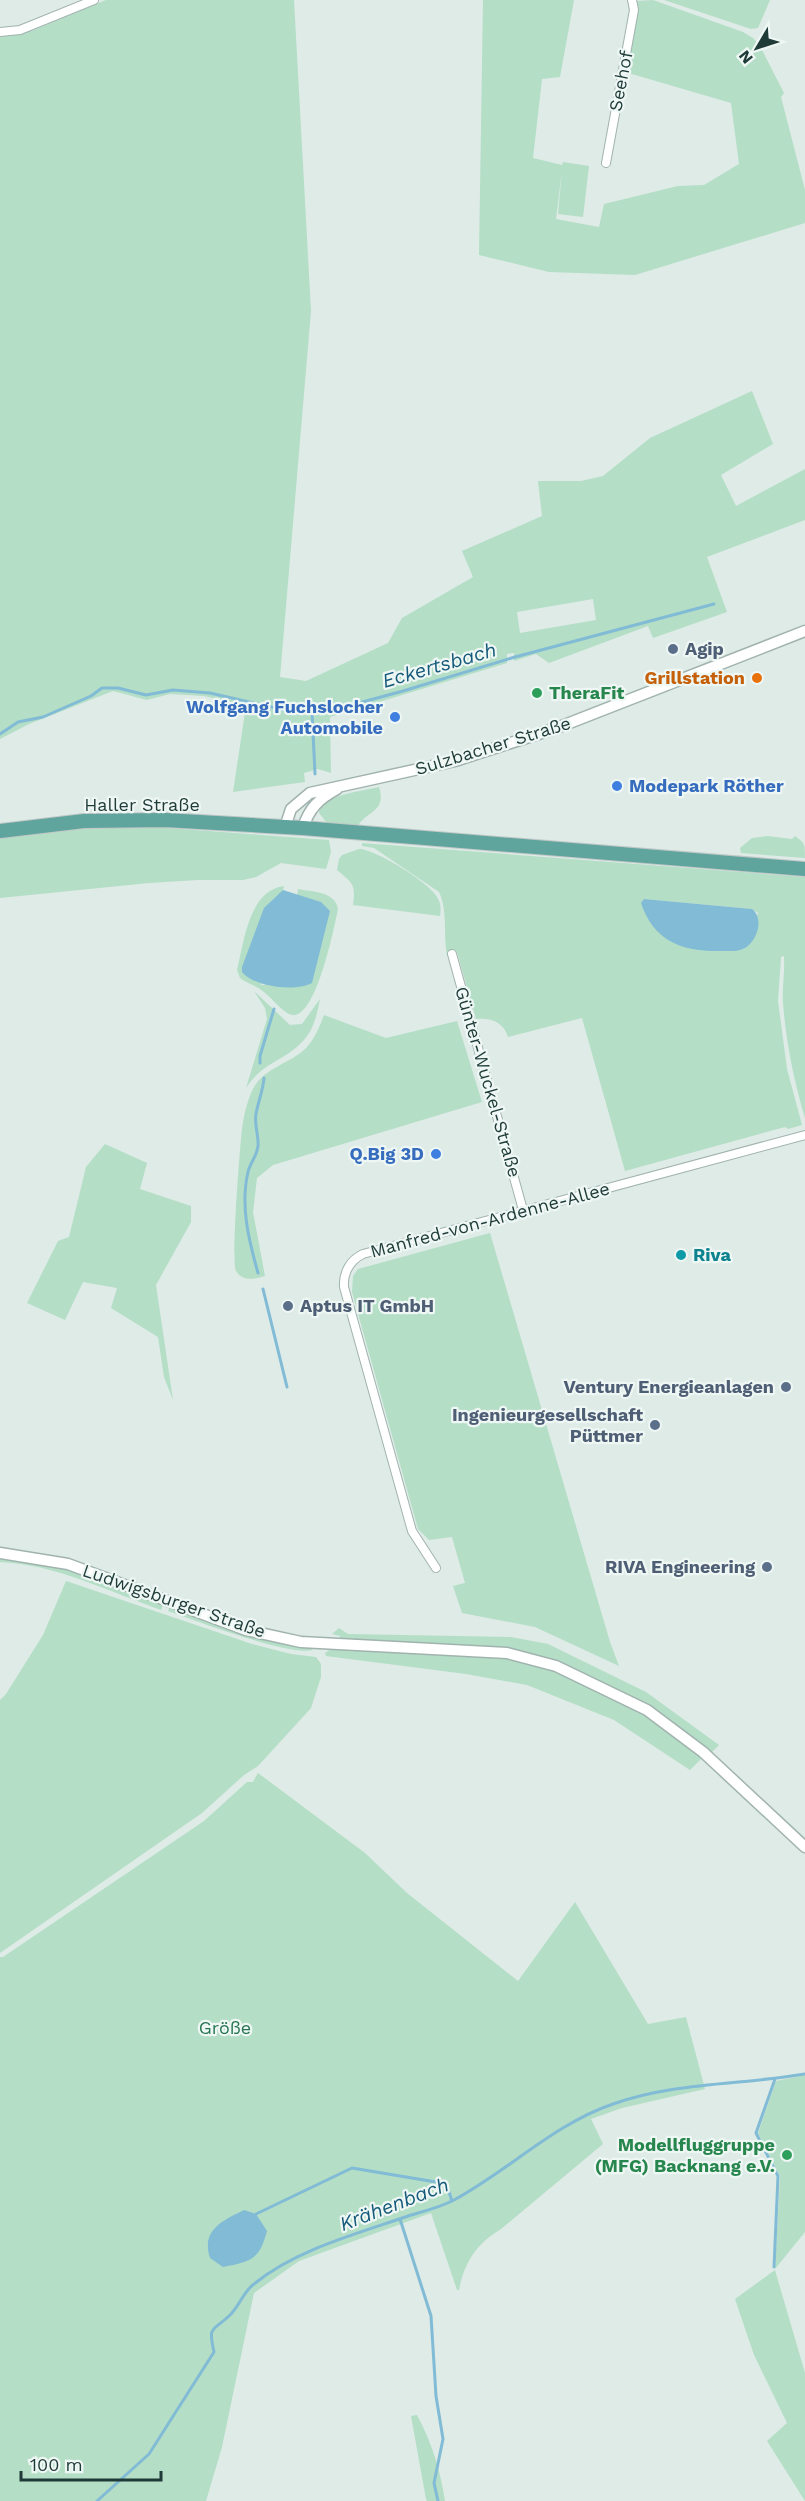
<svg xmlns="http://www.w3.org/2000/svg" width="805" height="2501" font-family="'Work Sans',sans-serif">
	<rect width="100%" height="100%" fill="#deebe7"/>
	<!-- green -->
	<path fill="#b4dec6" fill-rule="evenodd" d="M106,0h188l17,311 -31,366 26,4 82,-38 14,-25 71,-41 -11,-26 80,-35 -4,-35h43l22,-5 47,-38 102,-47 21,53 -52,31 15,31 69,-37v51l-98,37 20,55 -74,26 -5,-12 -99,37 -13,-9 -22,7v-8l-7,1v9l-177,54 1,56 -13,-4 -14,4 1,9 -72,10 13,-86 -42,-10 -34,-2 -23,6 -34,-9 -84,33 -29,15v-702l34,-7zM593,599l3,21 -76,13 -3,-21z
		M483,0h91l-14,77 -18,2 -9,79 29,7 1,-3 26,4 -6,51 -25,-3 4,-44 -6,49 43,8 5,-23 74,-18 26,-1 35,-21 -8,-61 -106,-31 12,-71 16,-1 90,32 10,6 7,8 24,47 -3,4 24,93v33l-170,52 -86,-3 -70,-17z
		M664,0h106l-12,28 -7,1z
		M379,787c8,25 -13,24 -21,39l-31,-3 -8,-10c1,-18 44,-22 60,-26z
		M140,826l189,14 2,12 -5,17 -45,-6 -25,14 -13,3h-45l-49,3 -149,15v-61l48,-6z
		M767,836l25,3 3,-3c10,7 10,8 10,22l-64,-5 -1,-5 12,-10z
		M362,843l443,34v241c-11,-37 -19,-76 -22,-115 -1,-15 2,-31 1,-47l-3,1 -3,44 9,68 15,56 -14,4 -3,-2 -160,44 -43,-153 -74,19c-5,-16 -18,-19 -32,-18l-19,-67 -10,3c-4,-21 1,-44 -8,-63l-65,-44 -12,-2zM644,899l107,10 7,4 -14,36 -36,2z
		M359,849c16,0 70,33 78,48 4,6 4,12 3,19l-87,-11c3,-22 -1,-22 -16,-35l2,-11 3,-4z
		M284,886l-2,8 -11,7 -10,84 13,-1 47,-82 -24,-6 1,-7c14,3 37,2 40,20 -4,19 -22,110 -46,106 -9,-2 -20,-17 -28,-23 -7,-6 -16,-8 -24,-14l-3,-8c7,-28 12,-80 47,-84z
		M254,991l36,34 12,-1 18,-25c-3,16 -7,33 -19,44 -20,20 -37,18 -55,45l21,-69 -2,-11z
		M324,1015l62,23 71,-17 25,81 -209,63 -16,13 -4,34 12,64c-11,3 -22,6 -29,-5 -5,-9 4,-125 6,-142 2,-14 5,-28 11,-40 11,-22 38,-25 54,-42 8,-9 13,-21 17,-32z
		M105,1144l42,19 -7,26 51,17v16l-35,63 17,115 -9,-23 -6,-40 -47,-29 6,-20 -34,-6 -18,38 -38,-17 31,-62 11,-4 17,-70z
		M490,1233l120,409 9,24 -84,-39 -73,-14 -9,-27 12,-3 -13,-46 -23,3 -11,-11 -66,-237 1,-16 5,-7z
		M0,1554l48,8 116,41 -3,7c-51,-18 -106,-46 -161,-48z
		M66,1581l186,63 39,10 25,3 5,7v13l-10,31 -53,58 -14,9 -42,38 -202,140v-253l6,-6 37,-59z
		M170,1606l138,40 5,4c-25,6 -116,-29 -145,-39z
		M339,1628l9,6 163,3 37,7 98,48 73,53 -8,8 -54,-41 -111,-54 -22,-7 -35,-4 -148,-6 -1,-5 -8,-2z
		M331,1649l184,9 52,16 71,36 32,21 33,26 -13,13 -76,-50 -87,-35 -61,-11 -140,-18 -1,-3z
		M258,1773l107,80 42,40 111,88 57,-79 73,122 38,-7 19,72 -83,19 -31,11 12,25 -102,85c-24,14 -37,34 -42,61h-2l-26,-77 -132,48 -45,32 -32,154 -16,54h-206v-544h3l201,-136 43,-39h6z
		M805,2075v157l-30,37 5,-93 -22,-43 18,-52z
		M775,2270l30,103v128l-38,-60 20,-18 -33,-68 -19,-56z
		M417,2415c15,28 23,54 28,86h-18l-1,-2 -15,-83z"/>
	<!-- water -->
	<path fill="#81bbd5" d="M283,890l38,12 9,9 -18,72c-17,9 -58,4 -70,-11v-5l22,-59z
		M644,899l108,10c12,9 6,31 -7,39 -6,4 -16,3 -23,3 -39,1 -68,-9 -81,-48z
		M244,2210l12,4 11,17c-8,29 -15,30 -44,36l-13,-9c-9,-28 12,-37 34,-48z"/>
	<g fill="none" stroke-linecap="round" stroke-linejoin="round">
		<!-- stream -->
		<path stroke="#81bbd5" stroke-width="3" d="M312,712l3,62
			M0,734l18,-12 25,-5 48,-21 11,-8h16l28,7 27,-5 37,3 75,17 37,3 81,-22 112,-34 199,-53
			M260,1063v-7l14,-47
			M258,1273c-9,-32 -18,-67 -10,-101 2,-9 9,-16 10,-26 1,-10 -4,-21 -2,-32 2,-12 7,-23 8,-36
			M263,1289l24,98
			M256,2214l96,-46 90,15 7,9 3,9
			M400,2219l31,97 5,80 7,43 -9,44 4,18
			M774,2267l4,-91 -22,-43 19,-54
			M97,2501l52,-47 65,-102c-6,-27 -2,-20 15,-36 10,-9 14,-24 25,-32 42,-35 106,-51 157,-69 14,-4 30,-8 43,-15 54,-29 100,-76 159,-96 62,-22 128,-19 192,-30"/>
		<defs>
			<path id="minor" d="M0,32l20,-2 74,-30
				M606,163l28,-153 -2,-10
				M452,954l71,256
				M436,1568l-24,-37 -68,-244c-1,-14 6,-27 19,-33l442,-119"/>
			<path id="tertiary" d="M285,827l6,-18 19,-16 145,-32 99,-32 251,-98
				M303,828c6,-20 16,-29 34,-39
				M0,1553l68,11 178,66 55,12 206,11 49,13 91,44 56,42 102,95"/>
			<path id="primary" d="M0,831l84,-10 81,-1 138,8 502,41"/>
		</defs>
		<!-- minor casing -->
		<use href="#minor" stroke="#a1b3af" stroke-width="10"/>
		<!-- tertiary casing -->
		<use href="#tertiary" stroke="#a1b3af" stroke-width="13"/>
		<!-- primary casing -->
		<use href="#primary" stroke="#c0c8c7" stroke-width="16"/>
		<!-- minor -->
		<use href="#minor" stroke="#fff" stroke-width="8"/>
		<!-- tertiary -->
		<use href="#tertiary" stroke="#fff" stroke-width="10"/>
		<!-- primary -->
		<use href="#primary" stroke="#5fa49d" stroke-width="14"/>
	</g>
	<!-- markers -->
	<g fill="#5c6f8a" stroke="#eef7f4" stroke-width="2">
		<circle cx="673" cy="649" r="6"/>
		<circle cx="288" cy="1306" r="6"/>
		<circle cx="786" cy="1387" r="6"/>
		<circle cx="655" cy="1425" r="6"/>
		<circle cx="767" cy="1567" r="6"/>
	</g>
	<circle fill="#e8710a" stroke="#eef7f4" stroke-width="2" cx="757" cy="678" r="6"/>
	<g fill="#2e9e5b" stroke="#eef7f4" stroke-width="2">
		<circle cx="537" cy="693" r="6"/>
		<circle cx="787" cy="2155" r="6"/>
	</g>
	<g fill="#3f7fe0" stroke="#eef7f4" stroke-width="2">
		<circle cx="395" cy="717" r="6"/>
		<circle cx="617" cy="786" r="6"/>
		<circle cx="436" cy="1154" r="6"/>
	</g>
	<circle fill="#0f9aa8" stroke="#eef7f4" stroke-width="2" cx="681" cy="1255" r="6"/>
	<g text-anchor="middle" stroke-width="4.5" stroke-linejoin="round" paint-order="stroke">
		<!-- street labels -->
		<g font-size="18" fill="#1e3b38" stroke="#eef7f4">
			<text transform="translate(621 81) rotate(-79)" y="6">Seehof</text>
			<text transform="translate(493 746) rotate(-17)" y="6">Sulzbacher Straße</text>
			<text x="142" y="811">Haller Straße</text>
			<text transform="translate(488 1082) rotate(74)" y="6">Günter-Wuckel-Straße</text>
			<text transform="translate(490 1220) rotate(-15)" y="6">Manfred-von-Ardenne-Allee</text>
			<text transform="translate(174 1601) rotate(19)" y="6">Ludwigsburger Straße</text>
		</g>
		<!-- service labels -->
		<g font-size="18" font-weight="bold" fill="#4e5e75" stroke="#eef7f4" text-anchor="end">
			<text x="685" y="655" text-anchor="start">Agip</text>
			<text x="300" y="1312" text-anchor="start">Aptus IT GmbH</text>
			<text x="774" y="1393">Ventury Energieanlagen</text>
			<text x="643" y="1421">Ingenieurgesellschaft<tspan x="643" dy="21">Püttmer</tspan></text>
			<text x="755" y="1573">RIVA Engineering</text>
		</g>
		<!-- food labels -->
		<g font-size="18" font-weight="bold" fill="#c56008" stroke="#eef7f4" text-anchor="end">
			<text x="745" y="684">Grillstation</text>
		</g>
		<!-- leisure labels -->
		<g font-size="18" font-weight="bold" fill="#27864d" stroke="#eef7f4" text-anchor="start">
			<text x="549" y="699">TheraFit</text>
			<text x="775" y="2151" text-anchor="end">Modellfluggruppe<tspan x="775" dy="21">(MFG) Backnang e.V.</tspan></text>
		</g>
		<!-- shop labels -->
		<g font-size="18" font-weight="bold" fill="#366cbe" stroke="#eef7f4" text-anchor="end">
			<text x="383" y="713">Wolfgang Fuchslocher<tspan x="383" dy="21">Automobile</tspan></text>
			<text x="629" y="792" text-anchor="start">Modepark Röther</text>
			<text x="424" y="1160">Q.Big 3D</text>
		</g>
		<!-- culture labels -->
		<g font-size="18" font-weight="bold" fill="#0d838f" stroke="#eef7f4" text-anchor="start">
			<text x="693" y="1261">Riva</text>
		</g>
		<!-- park labels -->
		<g font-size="18" fill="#267551" stroke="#eef7f4">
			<text x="225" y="2034">Größe</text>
		</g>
		<!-- water labels -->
		<g font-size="20" font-style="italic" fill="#155a7b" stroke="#eef7f4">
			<text transform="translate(439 665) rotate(-16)" y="7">Eckertsbach</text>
			<text transform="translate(394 2204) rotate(-21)" y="7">Krähenbach</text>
		</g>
	</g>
	<!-- north arrow -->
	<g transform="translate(757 48) rotate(231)" stroke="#eef7f4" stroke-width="4.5" paint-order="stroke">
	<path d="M0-4.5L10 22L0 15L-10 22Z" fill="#1e3b38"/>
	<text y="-9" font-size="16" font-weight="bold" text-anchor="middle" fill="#1e3b38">N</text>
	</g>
	<!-- scale -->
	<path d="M21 2471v9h140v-9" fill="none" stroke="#1e3b38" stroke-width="3"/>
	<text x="30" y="2471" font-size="18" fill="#1e3b38" stroke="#eef7f4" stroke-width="4.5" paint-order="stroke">100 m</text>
</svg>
